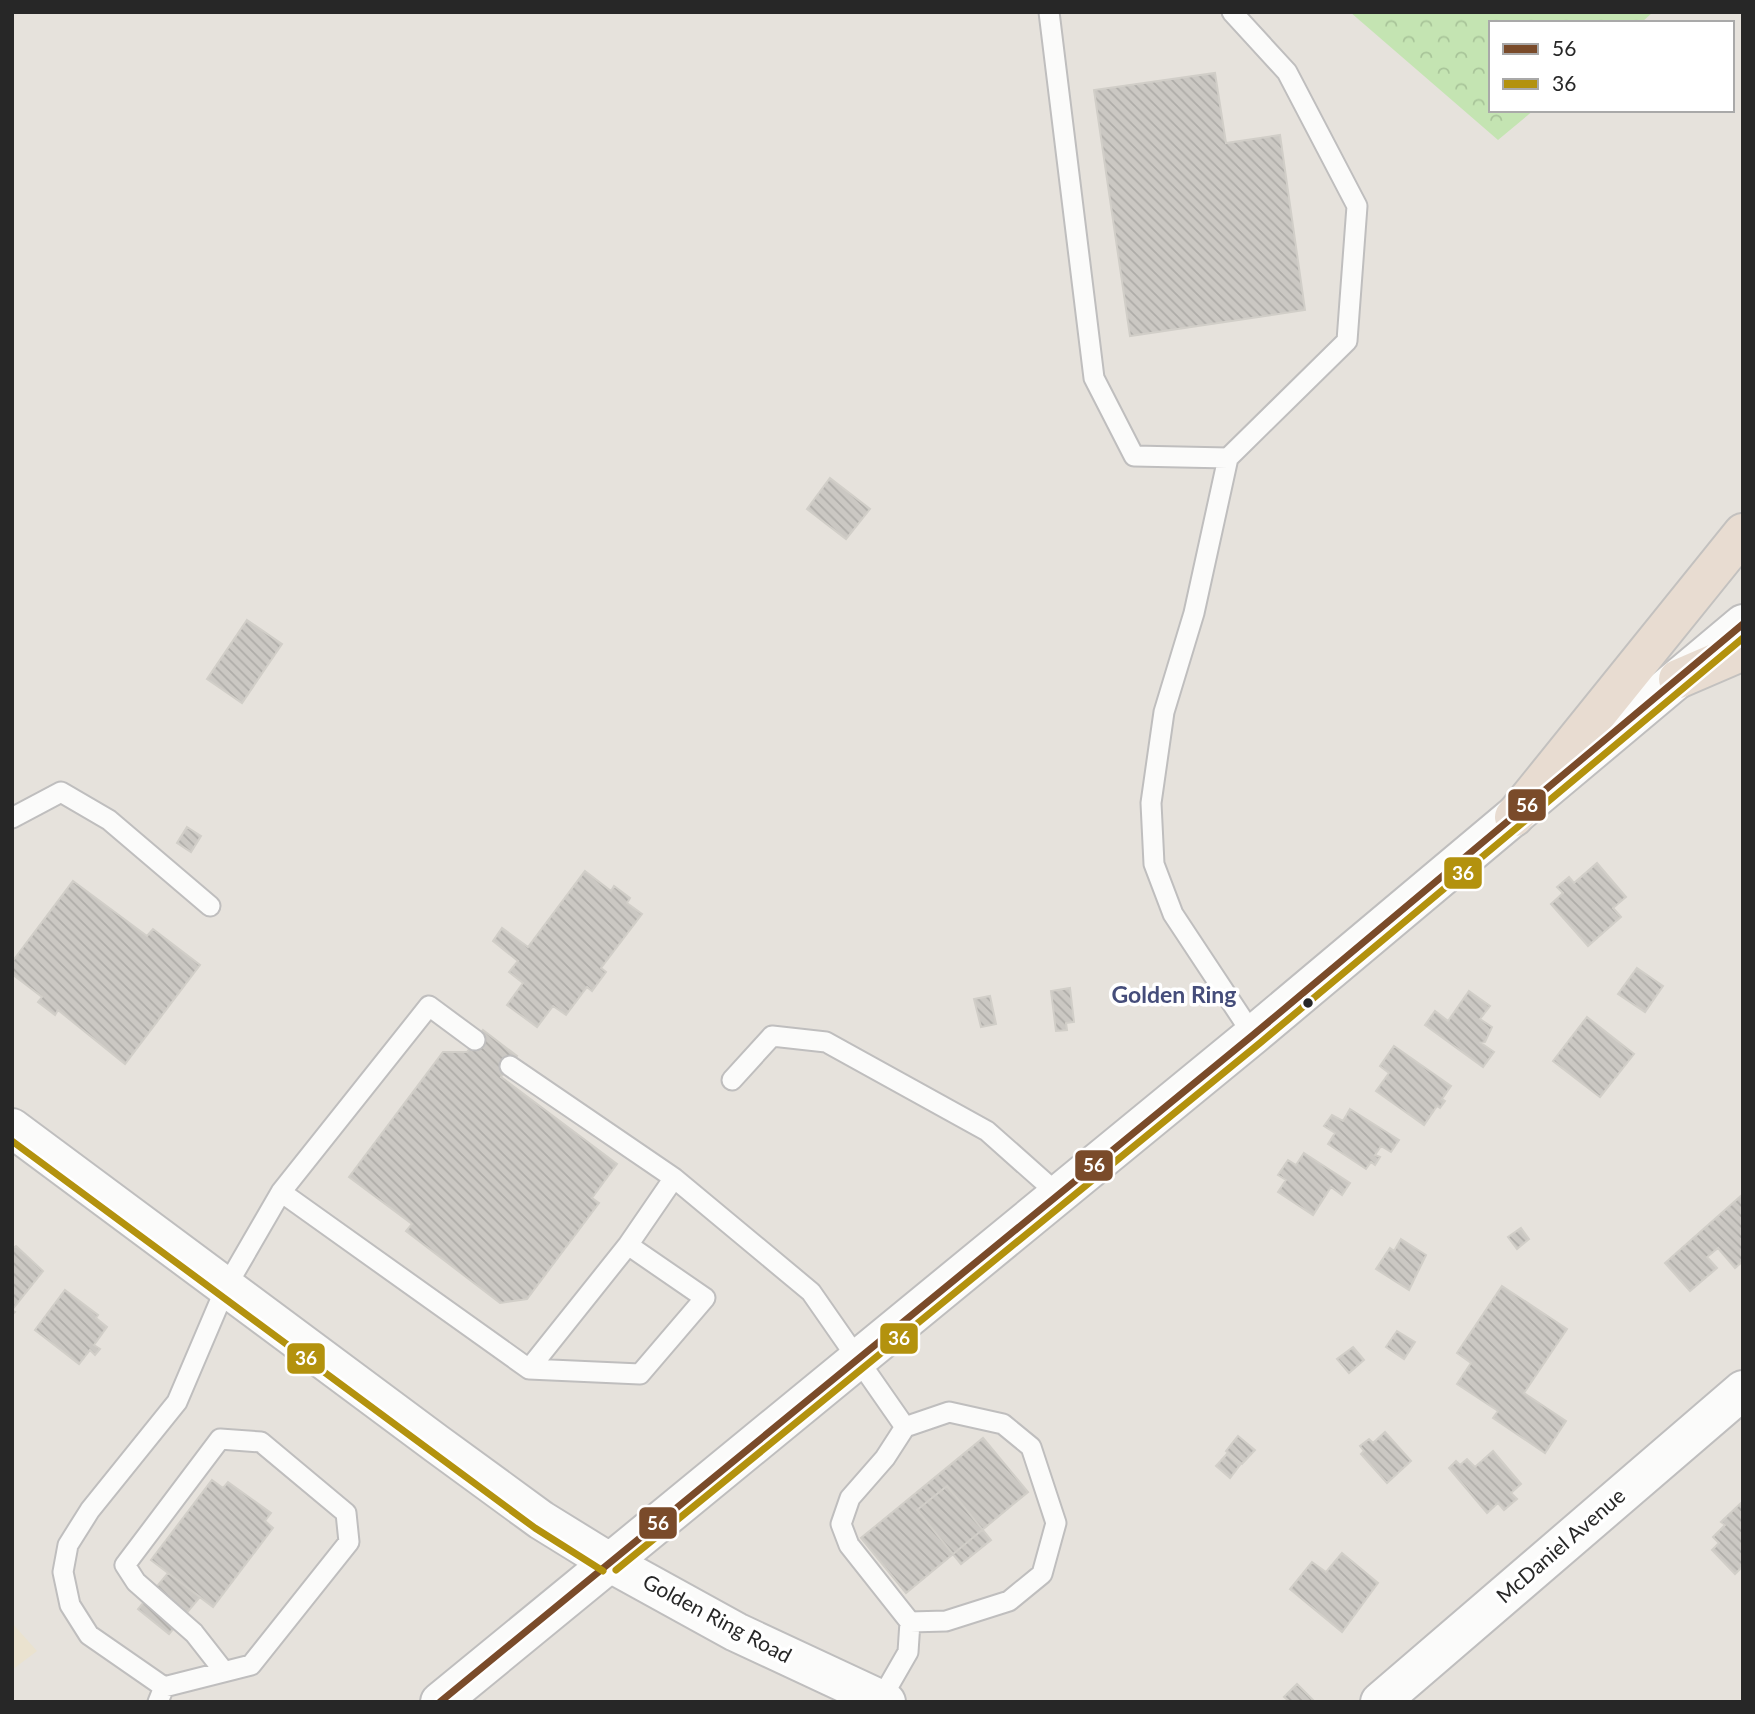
<svg xmlns="http://www.w3.org/2000/svg" width="1755" height="1714" font-family="Lato,sans-serif">
	<defs>
		<pattern id="forest-crowns" width="20" height="18" patternUnits="userSpaceOnUse" patternTransform="scale(1.75)"><rect width="20" height="18" fill="#c4e4b2"/><path d="M2 6a3 3 0 1 1 6 0M12 15a3 3 0 1 1 6 0" fill="none" stroke="#a8c499"/></pattern>
		<pattern id="building-back-hatch" width="6" height="6" patternUnits="userSpaceOnUse" patternTransform="scale(1.75)"><rect width="6" height="6" fill="#cbc8c3"/><path d="M-1 5l2 2M0 0l6 6M5-1l2 2" fill="none" stroke="#aeaca8"/></pattern>
	</defs>
	<rect width="100%" height="100%" fill="#e6e2dc"/>
	<!-- education -->
	<path fill="#eae2cf" d="M12,1623l25,28 -25,19z"/>
	<!-- forest -->
	<path fill="url(#forest-crowns)" d="M1350,12h303l-12,11h-150v87h43l-36,30z"/>
	<!-- building -->
	<path fill="url(#building-back-hatch)" stroke="#d1cec8" stroke-width="2" d="M1215,73l11,70 54,-8 25,175 -175,26 -36,-246z
		M830,478l40,31 -24,30 -39,-30z
		M247,620l35,24 -40,59 -35,-24z
		M187,827l14,9 -10,16 -14,-9z
		M1597,863l29,34 -13,11 8,9 -33,29 -37,-42 12,-11 -6,-6 12,-10 5,6z
		M585,871l26,20 3,-5 16,12 -3,5 15,11 -41,54 5,4 -14,19 -5,-4 -21,28 -13,-9 -16,21 -30,-22 16,-22 -14,-11 9,-11 -25,-20 9,-13 26,19z
		M73,881l74,55 6,-7 47,36 -75,99 -67,-54 -3,5 -17,-13 4,-5 -30,-23v-12z
		M1637,968l26,18 -18,26 -27,-18z
		M1070,988l4,34 -8,1 1,7 -11,1 -5,-40z
		M1469,991l21,15 -10,13 12,8 -7,15 -4,1 13,9 -11,15 -58,-42 10,-14 13,10z
		M990,996l6,28 -15,3 -7,-28z
		M1587,1017l47,37 -34,43 -47,-36z
		M483,1030l34,26 -16,21 116,87 -25,34 7,5 -72,96 -27,4 -94,-72 6,-7 -63,-47 94,-125h24z
		M1394,1046l57,40 -9,13 3,2 -5,7 -3,-2 -13,19 -48,-34 13,-18 -9,-7z
		M1350,1109l49,31 -8,12 -10,-6 -6,9 5,2 -5,8 -4,-3 -5,7 -38,-25 7,-11 -11,-7 8,-11 11,6z
		M1304,1153l46,30 -8,12 -11,-8 -18,28 -35,-23 8,-12 -8,-5 10,-15 8,5z
		M1743,1194v67l-8,7 -17,-20 -11,9 10,11 -27,23 -25,-28z
		M1521,1228l8,11 -12,10 -9,-12z
		M1401,1239l25,16 -17,35 -33,-21 14,-21 4,3z
		M16,1246l27,25 -31,39 3,2 -3,3v-66z
		M1502,1286l65,43 -43,64 42,28 -21,32 -52,-35 5,-7 -41,-27 14,-21 -14,-10z
		M65,1290l33,25 -2,3 11,9 -13,18 6,4 -5,6 -5,-5 -11,14 -44,-34z
		M1397,1331l18,11 -11,17 -18,-12z
		M1353,1347l11,13 -15,13 -12,-14z
		M1385,1432l26,29 -24,22 -26,-29 3,-3 -4,-5 9,-7 4,4z
		M1238,1436l17,14 -13,14 -16,-13z
		M983,1438l45,54 -122,101 -45,-55z
		M1493,1451l28,33 -10,9 6,6 -13,11 -6,-7 -11,10 -38,-45 7,-7 4,4 7,-6 8,8z
		M1227,1454l13,11 -10,13 -14,-12z
		M212,1480l11,8 5,-6 43,31 -6,8 8,7 -60,79 -62,-47z
		M947,1486l44,54 -30,24 -44,-54z
		M1743,1501v65l-8,8 -23,-24 7,-7 -6,-6 12,-12 -4,-3z
		M1342,1553l36,30 -36,49 -52,-43 22,-27 14,10z
		M168,1573l32,24 -31,37 -31,-25z
		M1297,1684l18,18h-25l-6,-5z"/>
	<g fill="none" stroke-linecap="round" stroke-linejoin="round">
		<defs>
			<path id="service" d="M1049,12l45,366 40,78 94,2
				M1232,12l55,60 70,134 -10,135 -119,117 -34,155 -30,99 -13,91 3,61 19,50 80,121
				M12,818l49,-26 48,28 101,86
				M510,1066l164,112 137,114 94,135 -20,31 -35,40 -9,26 8,21 61,77 -2,30 -27,47
				M732,1080l40,-44 54,6 161,89 71,63
				M281,1192l248,177 111,5 65,-76 -77,-53 46,-67
				M529,1369l99,-124
				M905,1427l44,-15 54,12 28,23 25,76 -14,51 -33,27 -63,20 -36,1
				M164,1687l-75,-52 -19,-30 -7,-33 5,-27 22,-35 87,-108 49,-115 55,-95 148,-186 46,34
				M158,1702l6,-15 87,-22 98,-123 -3,-29 -85,-71 -41,-3 -95,126 11,17 58,51 29,37"/>
			<path id="minor" d="M1380,1702l363,-312"/>
			<path id="tertiary" d="M609,1562l127,70 150,70"/>
			<path id="secondary" d="M12,1128l425,316 104,76 68,42
				M440,1702l813,-667 490,-411"/>
			<path id="motorway" d="M1678,679l65,-28
				M1514,817l229,-284"/>
		</defs>
		<!-- service casing -->
		<use href="#service" stroke="#bfbebe" stroke-width="23"/>
		<!-- minor casing -->
		<use href="#minor" stroke="#bfbebe" stroke-width="42"/>
		<!-- tertiary casing -->
		<use href="#tertiary" stroke="#bfbebe" stroke-width="42"/>
		<!-- secondary casing -->
		<use href="#secondary" stroke="#bfbebe" stroke-width="42"/>
		<!-- motorway casing -->
		<use href="#motorway" stroke="#c3c1bf" stroke-width="42"/>
		<!-- service -->
		<use href="#service" stroke="#fbfbfa" stroke-width="19"/>
		<!-- minor -->
		<use href="#minor" stroke="#fbfbfa" stroke-width="38"/>
		<!-- tertiary -->
		<use href="#tertiary" stroke="#fbfbfa" stroke-width="38"/>
		<!-- secondary -->
		<use href="#secondary" stroke="#fbfbfa" stroke-width="38"/>
		<!-- motorway -->
		<use href="#motorway" stroke="#e8dcd1" stroke-width="38"/>
		<defs>
			<path id="bus-1" d="M440,1702l813,-667 490,-411"/>
			<path id="bus-2" d="M12,1141l523,387 68,43
				M616,1570l644,-527 483,-405"/>
		</defs>
		<!-- bus-1 casing -->
		<use href="#bus-1" stroke="#fff" stroke-width="12"/>
		<!-- bus-2 casing -->
		<use href="#bus-2" stroke="#fff" stroke-width="12"/>
		<!-- bus-1 -->
		<use href="#bus-1" stroke="#7a4b2a" stroke-width="7"/>
		<!-- bus-2 -->
		<use href="#bus-2" stroke="#b3920e" stroke-width="7"/>
	</g>
	<!-- markers -->
	<circle fill="#272727" stroke="#fff" stroke-width="2.5" cx="1308" cy="1003" r="6"/>
	<g text-anchor="middle" stroke-width="7" stroke-linejoin="round" paint-order="stroke">
		<!-- street labels -->
		<g font-size="21" fill="#272727" stroke="#fff">
			<text transform="translate(1561 1546) rotate(-41)" y="7">McDaniel Avenue</text>
			<text transform="translate(717 1619) rotate(28)" y="7">Golden Ring Road</text>
		</g>
		<!-- neighbourhood labels -->
		<g font-size="23" font-weight="bold" fill="#454d7a" stroke="#fff">
			<text x="1174" y="1003">Golden Ring</text>
		</g>
	</g>
	<g stroke="#fff" stroke-width="2.5">
		<rect x="1507" y="788" width="40" height="34" rx="7" fill="#7a4b2a"/>
		<rect x="1443" y="856" width="40" height="34" rx="7" fill="#b3920e"/>
		<rect x="1074" y="1149" width="40" height="33" rx="7" fill="#7a4b2a"/>
		<rect x="879" y="1322" width="40" height="33" rx="7" fill="#b3920e"/>
		<rect x="286" y="1342" width="40" height="33" rx="7" fill="#b3920e"/>
		<rect x="638" y="1506" width="40" height="34" rx="7" fill="#7a4b2a"/>
	</g>
	<g font-size="19" text-anchor="middle" font-weight="bold" fill="#fff">
		<text x="1527" y="812">56</text>
		<text x="1463" y="880">36</text>
		<text x="1094" y="1172">56</text>
		<text x="899" y="1345">36</text>
		<text x="306" y="1365">36</text>
		<text x="658" y="1530">56</text>
	</g>
	<!-- border -->
	<rect width="1755" height="1714" fill="none" stroke="#272727" stroke-width="28"/>
	<!-- legend -->
	<rect x="1489" y="21" width="245" height="91" fill="#ffffff" stroke="#a9a9a9" stroke-width="2"/>
	<rect x="1503" y="44" width="35" height="10" fill="#7a4b2a" stroke="#a9a9a9" stroke-width="2"/>
	<text x="1552" y="56" font-size="21" fill="#272727">56</text>
	<rect x="1503" y="79" width="35" height="10" fill="#b3920e" stroke="#a9a9a9" stroke-width="2"/>
	<text x="1552" y="91" font-size="21" fill="#272727">36</text>
</svg>
